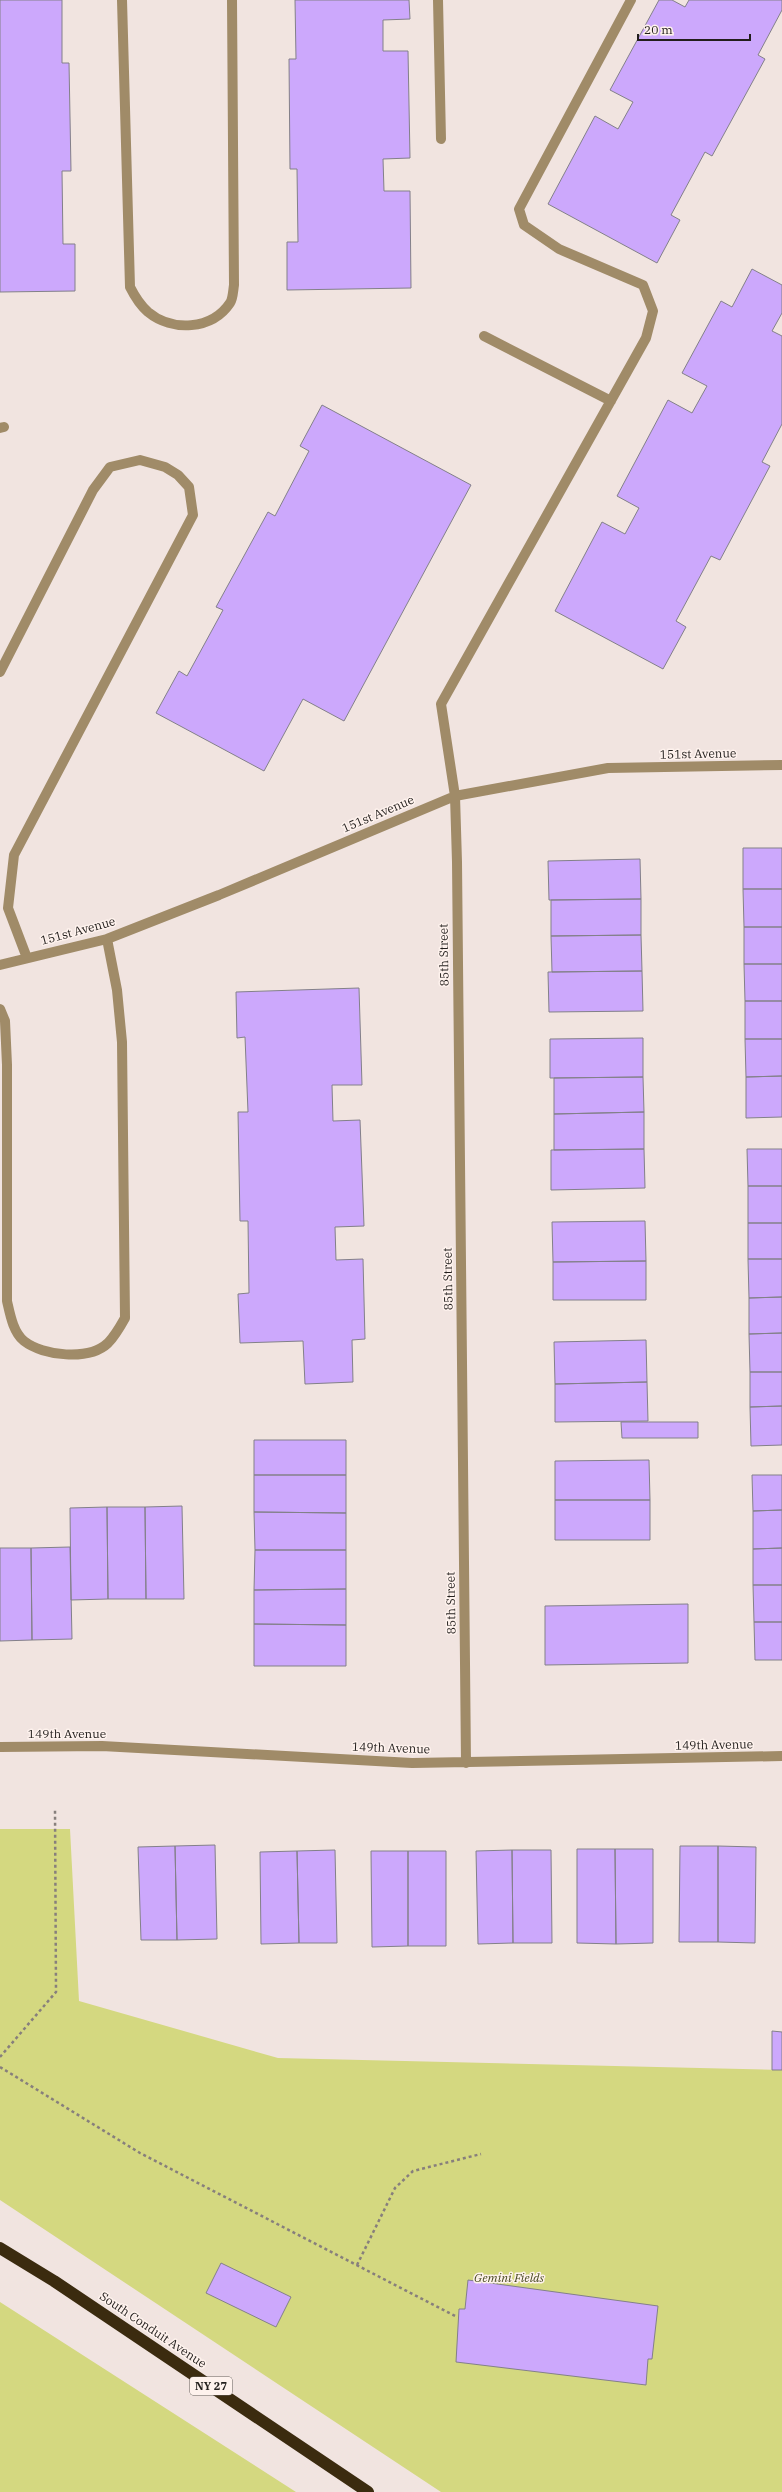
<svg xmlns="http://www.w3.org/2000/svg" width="782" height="2492" font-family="'IBM Plex Serif',serif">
	<rect width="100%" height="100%" fill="#f1e4e0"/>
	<!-- green -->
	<path fill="#d4d880" d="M0,1829h70l9,172 199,57 504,12v422h-341l-441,-292z
		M0,2302l296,190h-296z"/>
	<!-- building -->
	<path fill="#cca8fc" stroke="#838089" d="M0,0h62v63h7l2,108h-9l1,73h12v47l-75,1z
		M295,0h114l1,19 -27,1v31h25l2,107 -27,1 1,32h26l1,97 -124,2v-48h11l-1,-73h-7l-1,-110h7z
		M659,0h13l13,7 4,-7h93v10l-24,45 7,4 -53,97 -7,-4 -34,63 9,5 -23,43 -109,-59 47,-88 23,13 15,-27 -23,-12z
		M752,269l30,16v28l-10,18 10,5v88l-20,38 8,4 -50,94 -9,-4 -35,65 10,6 -23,42 -108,-58 47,-89 23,12 14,-26 -22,-12 51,-96 24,13 15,-27 -25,-13 39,-72 11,6z
		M322,405l149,80 -127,236 -41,-22 -39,72 -108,-58 23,-42 8,5 36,-66 -7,-3 52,-95 7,4 34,-65 -9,-5z
		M743,848h39v41h-39z
		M640,859l1,40 -92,1 -1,-39z
		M743,889h39v38h-38z
		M641,899v36l-90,1v-36z
		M744,927h38v37h-38z
		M641,935l1,36 -90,1 -1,-36z
		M744,964h38v37h-37z
		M642,971l1,40 -94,1 -1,-40z
		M359,988l3,97h-30l1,36 27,-1 4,106 -29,1 1,33 27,-1 2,80 -13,1 1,42 -48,2 -2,-43 -63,2 -2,-49 11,-1 -1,-72h-8l-2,-109h10l-3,-75 -8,1 -1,-46z
		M745,1001h37v38h-37z
		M643,1038v39l-93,1v-39z
		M745,1039h37v37l-36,1z
		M782,1076v41l-36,1v-41z
		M643,1077l1,35 -90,2v-36z
		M644,1112v37l-90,1v-36z
		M644,1149l1,39 -94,2v-40z
		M747,1149h35v37h-34z
		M748,1186h34v37h-34z
		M645,1221l1,40 -93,1 -1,-40z
		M748,1223h34v36h-34z
		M748,1259h34v38l-33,1z
		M646,1261v39h-93v-38z
		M782,1297v36l-33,1v-36z
		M782,1333v39h-32l-1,-38z
		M646,1340l1,42 -92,2 -1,-42z
		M750,1372h32v34l-32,1z
		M647,1382l1,39 -93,1v-38z
		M782,1406v39l-31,1 -1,-39z
		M621,1422h77v16h-76z
		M254,1440h92v35h-92z
		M649,1460l1,40h-95v-39z
		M254,1475h92v38l-92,-1z
		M752,1475h30v35l-29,1z
		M555,1500h95v40h-95z
		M182,1506l2,93h-38l-1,-92z
		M107,1507h38l1,92h-38z
		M107,1507l1,92 -37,1 -1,-92z
		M782,1510v38l-29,1v-38z
		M254,1512l92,1v37h-91z
		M70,1547l2,92 -40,1 -1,-92z
		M0,1548h31l1,92 -32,1z
		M782,1548v37h-29v-36z
		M255,1550h91v39l-92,1z
		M753,1585h29v37h-28z
		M346,1589v36l-92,-1v-34z
		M688,1604v59l-143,2v-59z
		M754,1622h28v38h-27z
		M254,1624l92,1v41h-92z
		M215,1845l2,94 -40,1 -2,-94z
		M175,1846l2,94h-36l-3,-93z
		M680,1846h38v96h-39z
		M718,1846l38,1 -1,96 -37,-1z
		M577,1849h38l1,95 -39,-1z
		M615,1849h38v94l-37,1z
		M335,1850l2,93h-38l-2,-92z
		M512,1850h39l1,93h-39z
		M512,1850l1,93 -35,1 -2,-93z
		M297,1851l2,92 -38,1 -1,-92z
		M371,1851h37v95l-36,1z
		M408,1851h38v95h-38z
		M772,2031l10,1v38h-10z
		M221,2263l70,34 -15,30 -70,-34z
		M468,2280l190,26 -6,53h-4l-2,26 -190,-23 3,-53h6z"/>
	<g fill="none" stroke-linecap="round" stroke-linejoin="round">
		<!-- path -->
		<path stroke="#877f7c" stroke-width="2.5" stroke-dasharray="3 3" stroke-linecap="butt" d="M0,2057l56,-65 -1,-183
			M0,2067l140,86 317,164
			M357,2265l38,-77 18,-17 68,-17"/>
		<!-- minor -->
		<path stroke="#a08b68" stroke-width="10" d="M122,0l8,287c5,10 10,18 18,25 24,20 64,18 82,-9 3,-4 3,-12 4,-18l-2,-285
			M438,0l3,139
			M484,336l127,65
			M0,428l4,-1
			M0,672l93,-182 17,-23 30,-7 25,7 13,8 11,12 4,28 -179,340 -6,53 19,50
			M0,965l107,-26 112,-44 236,-99 153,-28 174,-3
			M0,1009l5,12 2,44v236c3,13 6,31 17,40 19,15 65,20 84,2 7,-7 12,-16 17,-25l-3,-276 -5,-52 -10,-51
			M0,1747l102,-1 310,17 370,-7
			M466,1763l-9,-901 -2,-66 -14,-92 205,-366 7,-27 -10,-26 -84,-36 -35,-24 -5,-16 112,-209"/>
		<!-- highway -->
		<path stroke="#3b2b0f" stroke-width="12" d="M0,2248l54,33 314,211"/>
	</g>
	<g text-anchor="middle" stroke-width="3" stroke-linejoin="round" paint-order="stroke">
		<!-- shield labels -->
		<rect fill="#fef2ed" stroke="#645e5b" stroke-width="1" x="190" y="2377" width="42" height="18" rx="3"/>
		<g font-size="11" font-weight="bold" fill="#221e1c">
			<text x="211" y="2390">NY 27</text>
		</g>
		<!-- street labels -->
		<g font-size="12" fill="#221e1c" stroke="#fef2ed">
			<text transform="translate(698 754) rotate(-1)" y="4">151st Avenue</text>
			<text transform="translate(378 814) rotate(-23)" y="4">151st Avenue</text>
			<text transform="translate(78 931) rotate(-15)" y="4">151st Avenue</text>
			<text transform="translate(444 955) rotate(-91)" y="4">85th Street</text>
			<text transform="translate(448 1279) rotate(-91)" y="4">85th Street</text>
			<text transform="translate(451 1603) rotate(-91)" y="4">85th Street</text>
			<text x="67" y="1738">149th Avenue</text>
			<text transform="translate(714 1745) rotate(-1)" y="4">149th Avenue</text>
			<text transform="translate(391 1748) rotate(2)" y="4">149th Avenue</text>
			<text transform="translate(153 2330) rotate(34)" y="4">South Conduit Avenue</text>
		</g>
		<!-- park labels -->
		<g font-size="12" font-style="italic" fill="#484a21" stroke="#fef2ed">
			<text x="509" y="2282">Gemini Fields</text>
		</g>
	</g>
	<!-- scale -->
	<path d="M638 34v6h112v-6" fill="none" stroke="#221e1c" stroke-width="2"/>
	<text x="644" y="34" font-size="12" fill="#221e1c" stroke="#fef2ed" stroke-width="3" paint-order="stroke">20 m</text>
</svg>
